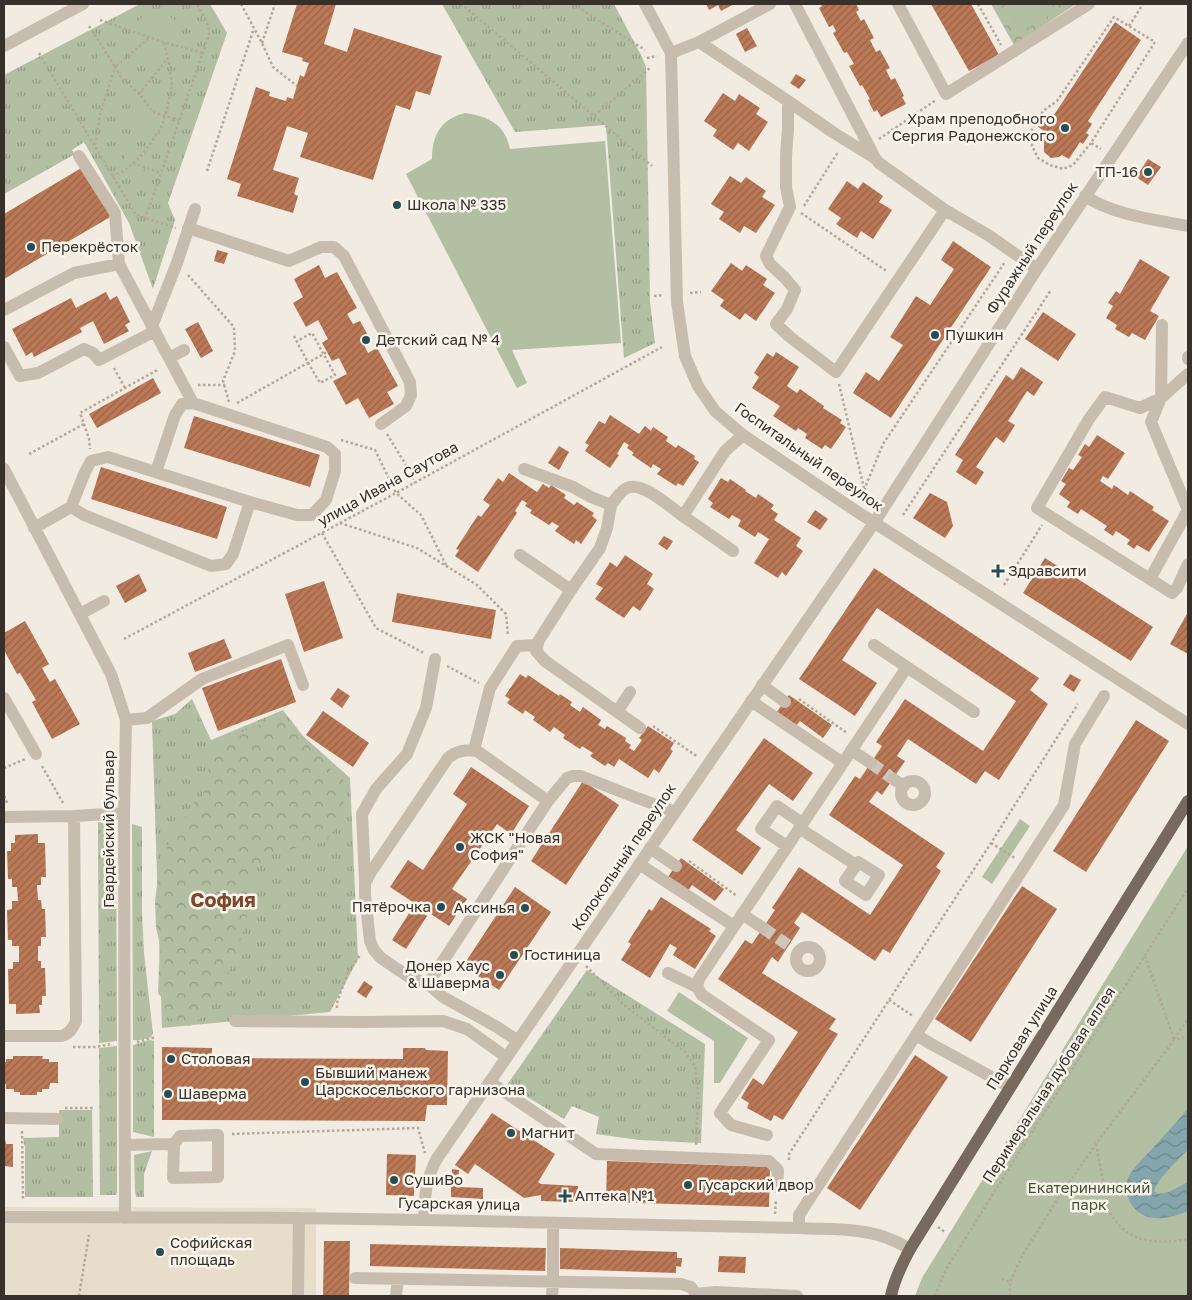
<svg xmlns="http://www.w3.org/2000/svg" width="1192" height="1300" font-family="'Golos Text',sans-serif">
	<defs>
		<pattern id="grass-tufts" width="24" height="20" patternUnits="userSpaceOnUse" patternTransform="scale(1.25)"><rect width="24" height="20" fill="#b2bfa2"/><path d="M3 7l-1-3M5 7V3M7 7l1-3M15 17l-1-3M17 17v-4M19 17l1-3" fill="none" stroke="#929c84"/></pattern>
		<pattern id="forest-crowns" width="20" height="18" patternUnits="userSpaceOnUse" patternTransform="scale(1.25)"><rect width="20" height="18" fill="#b2bfa2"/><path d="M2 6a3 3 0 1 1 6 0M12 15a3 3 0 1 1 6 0" fill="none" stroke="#929c84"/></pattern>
		<pattern id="water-waves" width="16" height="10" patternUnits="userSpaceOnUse" patternTransform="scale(1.25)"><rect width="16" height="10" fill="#83a5ab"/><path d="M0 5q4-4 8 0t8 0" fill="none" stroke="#6c878b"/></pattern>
		<pattern id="building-hatch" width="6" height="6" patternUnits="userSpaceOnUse" patternTransform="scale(1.25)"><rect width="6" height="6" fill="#ba7856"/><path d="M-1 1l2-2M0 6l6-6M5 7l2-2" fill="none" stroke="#986347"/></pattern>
	</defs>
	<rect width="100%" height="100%" fill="#f1ebe1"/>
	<!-- grass -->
	<path fill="url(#grass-tufts)" d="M140,4h70l17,29 -59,170 7,17 -22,69 -24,-66 -45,-81 -12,8 3,4 -71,40v-119z
		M442,4h172l27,51 5,12 4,235 5,41 -31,15 -18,-233 -91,7z
		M192,699l19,41 72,-30 20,26 47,42 8,181 -28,53 -168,16 -10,-307 23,-7z
		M98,822l18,4 1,215 -18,2z
		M132,824l10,3v87l2,39 9,81 -2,3c-5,2 -13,4 -18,3z
		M587,970l118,74 -4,99 -62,-3 -43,-6 3,-17 -27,-11 -8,13 -57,-34z
		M150,1040l4,1v96l-21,-5v-87z
		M117,1046v146l-1,3h-16l-1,-147z
		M59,1110h33l1,87h-68v-50l-2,-9 36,-1z
		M152,1151l-8,23v23h-8l-1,-6 -1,-36z"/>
	<!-- forest -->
	<path fill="url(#forest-crowns)" d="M991,4h85l-62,41z
		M271,719h8l9,4 6,8 16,14 18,20 3,5 9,5 6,10v10l-12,34 -3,6 -5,5 -14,7 -15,1 -28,7 -13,12 -5,17 -1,25 -18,57 -16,29 -4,4 -6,13 -4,5 -12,9 -9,-3h-6l-8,-9 -5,-16 -4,-5 2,-48 -4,-18 -1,-26 3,-24 10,-32 3,-5 5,-4 4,-11 15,-24 5,-2 3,-4 2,-10 6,-28 8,-15z"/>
	<!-- green -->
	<path fill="#b2bfa2" d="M1011,4h41l4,7 -33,20 -16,-25z
		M131 39a26 26 0 1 1 52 0a26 26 0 1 1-52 0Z
		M94 68a17 17 0 1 1 34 0a17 17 0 1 1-34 0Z
		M129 112a22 22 0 1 1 44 0a22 22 0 1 1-44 0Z
		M465,113c24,3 40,12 45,36l95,-8 16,202 -109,7 15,33 -10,5 -111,-214 26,-15c0,-24 9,-40 33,-46z
		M123 162a12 12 0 1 1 24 0a12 12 0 1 1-24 0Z
		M1020,819l10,7 -38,58 -10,-7z
		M1188,846v450h-273l7,-18z
		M679,992l69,46 -28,45h-6v-42l-47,-30z"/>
	<!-- plaza -->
	<path fill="#e7ddca" d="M4,1207l312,1v88h-312z"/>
	<!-- water -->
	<path fill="url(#water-waves)" d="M1188,1109v41c-8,7 -32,31 -34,41l4,3 11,-2 19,-10v29c-15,6 -33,12 -48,2 -11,-7 -17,-25 -11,-37 5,-9 16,-20 23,-27 12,-13 24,-27 36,-40z"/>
	<!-- building -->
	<path fill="url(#building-hatch)" d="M297,4h39l-12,40 23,8 7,-24 88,28 -12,39 -14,-4 -6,19 -14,-5 -23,75 -73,-23 8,-24 -21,-7 -14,44 26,8 -5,16 4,2 -5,17 -56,-17 4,-12 -14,-5 29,-92 14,5 -1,4 17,5 1,-4 6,2 7,-24 4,2 5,-14 -7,-2 1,-3 -21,-6z
		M706,4h28l-13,7 -3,-6 -9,5z
		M821,4h35l3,6 -3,2 5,9 3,-2 10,19 -4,2 6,12 4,-2 10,18 -4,2 5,10 4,-2 9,18 -2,1 4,7 -25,13 -4,-7 -3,2 -6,-12 2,-1 -8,-14 -2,1 -11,-20 5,-2 -7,-12 -3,1 -11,-20 3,-2 -3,-6 -4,2 -10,-19 3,-2z
		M931,4h40l28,51 -30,16z
		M1115,22l26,18 -53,81 4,3 -6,9 3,2 -6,9 -3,-2 -11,17 -7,-4 -3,2 -8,1 -7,-6v-10l-6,-4 5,-8 -5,-3 8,-13 6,4z
		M747,28l10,18 -12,6 -9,-18z
		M796,74l10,6 -7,9 -9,-6z
		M723,93l12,8 4,-7 21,14 -4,6 12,8 -19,29 -11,-8 -5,7 -20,-14 4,-6 -13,-9z
		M1148,159l13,8 -13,18 -12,-8z
		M83,167l29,49 -108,63v-65z
		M730,176l11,7 5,-6 20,14 -4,6 13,8 -19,28 -12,-7 -4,7 -21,-14 5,-7 -13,-8z
		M847,181l11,8 5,-7 20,14 -4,6 13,8 -19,29 -12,-8 -4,7 -21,-14 5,-6 -13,-9z
		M953,241l38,26 -100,151 -38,-25 13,-21 13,9 24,-36 -13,-8 26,-41 14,9 24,-36 -13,-9z
		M217,250l11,3 -4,11 -10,-3z
		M1140,259l30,18 -20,34 9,5 -14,24 -13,-7 -3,4 -14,-8 2,-4 -11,-7 7,-12 -5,-3 8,-12 4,3z
		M731,263l11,8 4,-6 21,14 -4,6 12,8 -19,28 -11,-8 -5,7 -20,-14 4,-6 -13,-9z
		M319,265l6,13 12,-6 20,36 -10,6 6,10 7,-3 11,20 -7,4 4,8 9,-5 21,38 -11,6 7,12 -25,14 -11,-20 -12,7 -13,-24 14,-7 -8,-16 -7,3 -10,-18 6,-4 -10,-19 -12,7 -13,-24 10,-6 -9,-18z
		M106,292l4,8 7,-4 13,26 -5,3 4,6 -25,13 -11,-23 -13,7 2,4 -48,25 -2,-5 -6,4 -14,-27 59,-31 5,10z
		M1043,312l33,22 -18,27 -33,-22z
		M198,322l15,29 -12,7 -16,-29z
		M776,352l23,15 -12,19 10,7 3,-4 24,17 -1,2 19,12 -2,3 6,4 -15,22 -6,-4 -3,4 -17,-11 2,-4 -9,-6 -2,3 -23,-15 7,-10 -28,-18 7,-11 -5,-4 13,-20 6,4z
		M1021,367l22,15 -9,14 -7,-5 -19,30 7,4 -11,18 -8,-6 -20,30 8,5 -8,13 -20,-13 7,-12 -8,-5 51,-80 7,5z
		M153,378l8,15 -64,35 -8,-14z
		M610,415l29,19 6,-8 6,5 2,-4 15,10 -2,4 10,7 2,-3 17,11 -1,3 5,3 -16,24 -5,-3 -2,3 -19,-12 4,-5 -8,-5 -2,4 -19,-13 2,-2 -7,-5 2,-3 -5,-3 -7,12 2,1 -9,13 -25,-17 4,-6 -4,-2 14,-22 6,3z
		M194,416l126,39 -10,32 -126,-39z
		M1097,435l28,18 -17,26 -5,-3 -3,5 12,8 2,-4 14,10 2,-4 24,16 -2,3 17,11 -20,31 -12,-7 -3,4 -7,-5 3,-4 -14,-9 -3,5 -9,-6 3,-4 -26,-17 -3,5 -11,-7 3,-5 -11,-8 7,-10 -5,-3 8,-13 4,2 9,-13 -4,-2 7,-11 4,3z
		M559,446l10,6 -10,18 -11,-7z
		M101,467l126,40 -10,32 -126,-40z
		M509,473l28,19 6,-8 6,4 2,-3 15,10 -2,3 10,7 3,-3 17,11 -2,3 5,4 -16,24 -5,-4 -2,4 -19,-13 4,-5 -7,-4 -3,3 -19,-12 2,-3 -7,-4 2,-3 -5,-3 -7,11 2,2 -39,59 -23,-16 4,-6 -3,-1 22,-34 3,2 9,-12 -7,-5 15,-22 5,4z
		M721,478l7,4 2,-3 16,11 -1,1 11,7 2,-4 16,11 -3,4 7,5 -4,6 27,18 -5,8 7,5 -17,25 -4,-4 -4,6 -24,-15 15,-24 -11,-7 -3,5 -17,-11 3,-6 -9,-5 -3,4 -19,-12 3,-4 -5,-4z
		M930,493l17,9 6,24 -8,12 -32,-20z
		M815,510l13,9 -8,11 -13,-8z
		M664,536l9,5 -6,9 -9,-6z
		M625,555l28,19 -6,10 7,5 -14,22 -7,-5 -9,12 -29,-19 8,-11 -7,-4 14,-22 7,5z
		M1045,558l108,69 -22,34 -108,-68z
		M874,568l165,110 -9,12 18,14 -49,76 -14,-9 -9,13 -68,-45 -11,17 8,5 -23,34 -5,-4 -8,11 76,51 -9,14 5,4 -51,82 -7,-4 -8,12 -73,-49 -8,11 6,5 -22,34 -6,-5 -10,16 74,46 -7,10 9,5 -55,86 -9,-5 -3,6 -24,-13 2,-5 -8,-5 12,-20 10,7 35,-53 -80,-53 27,-39 7,4 23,-34 -3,-2 27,-41 71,48 33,-50 -74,-50 26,-39 5,3 22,-33 -6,-4 29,-43 78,52 33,-50 -139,-93 -35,52 35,23 -22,33 -56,-37z
		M139,574l8,17 -22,12 -9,-17z
		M324,581l19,57 -39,14 -19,-58z
		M397,593l99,17 -5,29 -99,-17z
		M1188,612v42l-18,-10z
		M25,621l24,43 -7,4 8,14 5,-3 25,45 -28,15 -20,-37 4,-2 -16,-27 -3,1 -13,-24v-17z
		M224,639l8,19 -37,14 -7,-19z
		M281,659l15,43 -78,29 -16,-43z
		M520,674l6,4 2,-3 31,21 1,-2 12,8 -2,3 10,7 3,-5 18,13 -3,5 7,4 2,-3 19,12 -1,3 6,4 -2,3 5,3 8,-11 -3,-2 9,-12 26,17 -4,6 3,2 -14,22 -5,-4 -6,9 -29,-19 -5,8 -6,-4 -3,3 -15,-10 3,-3 -11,-7 -2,3 -17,-11 2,-3 -11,-8 -4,5 -17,-12 2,-3 -10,-7 -2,4 -16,-11 3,-4 -5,-3z
		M1070,674l11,6 -7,12 -11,-7z
		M338,688l12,8 -8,12 -12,-9z
		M789,695l43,30 -9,13 -23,-17 -5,6 -19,-14z
		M323,711l46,32 -16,24 -47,-32z
		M1136,720l33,21 -83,131 -33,-21z
		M764,738l49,35 -20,28 -24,-17 -33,46 25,18 -19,27 -50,-35z
		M471,767l58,39 -18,28 -14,-10 -45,65 15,10 -18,27 -59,-39 18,-27 15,10 44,-66 -14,-10z
		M583,781l36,24 -53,80 -35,-24z
		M38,834v9h7l1,34h-5v8h-4l1,15h3l1,9h3l1,28h-5v9h-3v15h3v7h4l1,28h-4v9h-3l1,8 -24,1v-10h-7l-1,-35h5v-7h6v-16h-7v-6h-4l-1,-30 5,-1v-8h6l-1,-14h-5v-8h-4l-1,-28h4v-8h4v-8z
		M681,858l43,31 -9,12 -23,-16 -4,6 -20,-14z
		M1022,886l35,23 -86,133 -36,-23z
		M515,887l36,25 -52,78 -36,-24z
		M661,897l50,32 -2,2 7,5 -21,33 -22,-14 4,-7 -7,-4 -20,34 -29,-18 10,-16 -3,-2 21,-33 3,2z
		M413,907l14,9 -21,33 -14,-9z
		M364,981l9,6 -7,11 -9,-6z
		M162,1047l50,1v10l191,1v-11h22l1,2 22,1 -1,54h-20l-2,16 -263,-1z
		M915,1055l33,22 -88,133 -33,-22z
		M13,1056h30l-1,3h7v3h9v21h-8l-1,6h-7v3h-5v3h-17v-3h-6v-3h-8v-5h-2v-22h2v-3h7z
		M492,1113l63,41 -17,28 3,2 37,2v16l-37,-1v-6l-17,3 -49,-34 -7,10 -13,-9z
		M4,1139h1l1,5h7v23l-9,-1z
		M387,1154l29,1 -2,41 -28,-1z
		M607,1161l163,6 -1,40 -163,-5z
		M452,1169l7,1 -1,14 -7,-1z
		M451,1184h8v3l24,1v11l-32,-2z
		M324,1241h26l-1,55h-26z
		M370,1244l176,4 -1,23 -175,-5z
		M560,1248l117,4v6h5l-1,9 -5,-1v7l-116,-4z
		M719,1256l27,1 -1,16 -27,-1z"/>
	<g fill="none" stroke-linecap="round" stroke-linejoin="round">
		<!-- minor-tunnel -->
		<path stroke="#ccc6bd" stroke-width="12" stroke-dasharray="12 6" stroke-linecap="butt" d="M871,763l22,16
			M763,928l25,17"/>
		<!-- path -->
		<path stroke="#b4a798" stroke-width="2.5" stroke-dasharray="2.5 2.5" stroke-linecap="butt" d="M241,4l21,39 11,24 24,19
			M455,4l10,3 129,109 56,-48
			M573,4l72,46
			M978,4l23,41
			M100,20l63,22 39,11
			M89,26l26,41 35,-30
			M1129,26l14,-22
			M262,43l13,-39
			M39,53l97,162 40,13
			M647,58l10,-2
			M139,94l29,-36
			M594,116l58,50
			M879,139l57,-39
			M1091,143l-18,22 -10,4 -13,-4 -12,-7 -6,-12v-17l11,-18 14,-10 57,-84 41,25 -64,101 10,6
			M95,145l5,-30 15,-48 6,10 20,19 12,16 26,8
			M133,163l28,10
			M207,171l47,-143
			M112,176l12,-5 16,-14 13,-17 9,-14 6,-20 4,-22 -3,-20 -5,-22
			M804,206l34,-54
			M801,213l87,59
			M145,219l64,-184 -1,-10 -11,-21
			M188,275l46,52 1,24 -12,30 6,21
			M690,293l11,-1
			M654,296l9,-1
			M294,336c8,16 17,32 26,47l15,-8 -23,-42 -15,8
			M114,368l11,20
			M839,384l25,104
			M198,385h27
			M237,403l90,-51
			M84,424l5,15 1,10
			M387,434l19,31 9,18
			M341,440l34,10 21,43 25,22 25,50
			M29,454l55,-30 -4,-11 79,-44
			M864,490l19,-46 122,-182
			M864,500l5,-7
			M903,515l148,-225
			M340,523l77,25 60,37 29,29 2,21
			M322,533l54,95 48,25
			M1004,585l38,-60
			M124,639l272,-146 266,-146
			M447,666l32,17
			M799,699l48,34
			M653,726l45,31
			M42,766l21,37
			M4,768l21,-9
			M4,796l4,9
			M991,843l24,15
			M689,861l48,35
			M1145,956l29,84
			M586,966l38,39 61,47 10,14 3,25 -2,55
			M889,1000l24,16
			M337,1008v-5l11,-31 13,-18
			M1174,1039l14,-20
			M137,1042l19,-5
			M73,1047h22l17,-3
			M65,1108h30
			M22,1131l1,68
			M232,1134l186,-6 7,25
			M1096,1144l12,64c16,35 47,37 80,31
			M789,1160v-6l202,-311 87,-139
			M775,1214l1,-15
			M938,1227l7,5
			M1002,1279l8,3
			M79,1296l10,-61
			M935,1296l10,-25 80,-128 163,-255
			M1010,1296v-14l12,-26 35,-56 39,-56 78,-104 14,-4"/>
		<!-- minor -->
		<path stroke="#c8bcae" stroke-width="12" d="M645,4l26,49 6,249 8,54 13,30 17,25 28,24 113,76 332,213
			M795,4l80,154 4,5 66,47
			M898,4l48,90 143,-90
			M699,42l89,59v27l-2,28v31l4,20 -24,49 4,8 15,14 10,12 -8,19 -11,15 14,13 46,35 109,-162 43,25 49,34
			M4,46l79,-42
			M671,53l28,-11 71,-38
			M788,101l46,32 39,24
			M79,156l36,57 4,51 74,139
			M1085,196c28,19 71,24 103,30
			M188,228l101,33 32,-14h13l10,9 66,126 1,13 -5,11 -25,18
			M4,310l70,-37 45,-9
			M1162,325l-1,73 27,-24
			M152,326l25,-63 18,-54
			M4,347l16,29 18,-3 46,-24 9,4 6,7 56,-29
			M1188,357v2
			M169,358l15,-8
			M1161,398l-21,10 -35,-11 -16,22 -52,89 135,85 5,-5 11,-24
			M4,469l107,205 15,46 -2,93 1,405
			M524,469l49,18 18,10 20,8c4,-5 10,-15 16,-17 16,-7 44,20 56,28
			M71,507l13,8 127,51 15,-2 7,-10 17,-52
			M34,528l37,-21 14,-35 6,-11 17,-4 142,45 47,13h15l14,-15 9,-29v-17l-8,-7 -134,-44 -11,1 -7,11 -19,57
			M733,551l-50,-35 42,-65 18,-16
			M520,555l51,35 29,-42 7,-20 4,-23
			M1150,579l38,-69 -37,-88 10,-24
			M571,590l-32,50 -3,11 9,10 95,67
			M80,614l24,-13
			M874,645l100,67
			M762,685l23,17
			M4,698l32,56
			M751,701l92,62
			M617,712l13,-20
			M126,720l21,-2 55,-39 86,-34 15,40
			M474,750l16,-62 27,-42 20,-1
			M851,750l20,13
			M893,779l11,7
			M901 793a12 12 0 1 1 24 0a12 12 0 1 1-24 0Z
			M4,817l70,-1
			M799,828l57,37 2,-3 21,13 -13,20 -21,-14 11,-16
			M787,846l-26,-17 16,-23 25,17
			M650,848l26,18
			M639,864l95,62
			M365,881l-3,-67 14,-25 31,-35 19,-46 9,-49
			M742,914l21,14
			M796 959a12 12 0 1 1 24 0a12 12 0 1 1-24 0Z
			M668,973l29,14
			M428,984l-19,-7 -28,-19 -7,-8 -4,-9 -5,-46v-12l6,-11 77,-114c8,-7 19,-9 29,-7l71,50
			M235,1021l128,1 80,-1 24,8 39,28
			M916,1035l148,-230 11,-61 29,-48
			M4,1036h58c8,-3 11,-8 14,-15l-2,-205 50,-3
			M518,1041l-21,-14 -54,-30 -15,-13 120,-183 19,-23 6,-2h8l51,20 43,16
			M490,1082l106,72 173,7 9,9 -1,17
			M4,1118l53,1
			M767,1135l-36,-10 -11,-12 49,-73 -67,-45 -5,-8 2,-8 208,-312
			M125,1145l49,-1 -1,34 45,-1v-42l-38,1 -6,8
			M4,1217l295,1 125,2 375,8c30,2 65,-1 93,12 6,2 12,6 18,9
			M424,1220c1,-25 1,-37 12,-60l438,-637 163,-254 151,-226
			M799,1228v-13l117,-180 17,10 77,42
			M355,1278l326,6 10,3 6,9
			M696,1294l19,-2 82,4
			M298,1296l1,-78
			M396,1296l2,-17
			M552,1296l1,-14v-59"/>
		<!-- major -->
		<path stroke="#78695e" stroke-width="12" d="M891,1296c3,-16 11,-32 19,-47l278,-448"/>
	</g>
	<!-- markers -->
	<g fill="#254d55" stroke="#f9f5ed" stroke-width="2">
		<circle cx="1065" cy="128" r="5"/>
		<circle cx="1148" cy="172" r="5"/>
		<circle cx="397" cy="205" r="5"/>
		<circle cx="31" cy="247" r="5"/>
		<circle cx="935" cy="335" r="5"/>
		<circle cx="366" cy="340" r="5"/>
		<path d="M995.5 563.5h5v5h5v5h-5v5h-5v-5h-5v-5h5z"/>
		<circle cx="460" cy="847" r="5"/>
		<circle cx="441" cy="907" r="5"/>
		<circle cx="525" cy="908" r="5"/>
		<circle cx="514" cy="955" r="5"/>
		<circle cx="500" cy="975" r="5"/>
		<circle cx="171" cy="1059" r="5"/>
		<circle cx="305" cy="1082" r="5"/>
		<circle cx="168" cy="1094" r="5"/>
		<circle cx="511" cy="1133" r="5"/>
		<circle cx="394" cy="1180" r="5"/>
		<circle cx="688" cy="1185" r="5"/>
		<path d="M562.5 1188.5h5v5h5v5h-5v5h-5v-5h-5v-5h5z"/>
		<circle cx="160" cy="1252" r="5"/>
	</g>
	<g text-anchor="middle" stroke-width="5" stroke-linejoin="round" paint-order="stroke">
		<!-- poi labels -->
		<g font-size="15" fill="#37302b" stroke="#f9f5ed" text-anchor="start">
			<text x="1055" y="124" text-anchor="end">Храм преподобного<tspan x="1055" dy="17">Сергия Радонежского</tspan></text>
			<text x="1138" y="177" text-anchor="end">ТП-16</text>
			<text x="407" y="210">Школа № 335</text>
			<text x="41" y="252">Перекрёсток</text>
			<text x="945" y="340">Пушкин</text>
			<text x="376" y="345">Детский сад № 4</text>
			<text x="1008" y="576">Здравсити</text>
			<text x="470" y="843">ЖСК "Новая<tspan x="470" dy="17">София"</tspan></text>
			<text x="431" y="912" text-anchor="end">Пятёрочка</text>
			<text x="515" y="913" text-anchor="end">Аксинья</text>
			<text x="524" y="960">Гостиница</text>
			<text x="490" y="971" text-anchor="end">Донер Хаус<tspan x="490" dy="17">&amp; Шаверма</tspan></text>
			<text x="181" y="1064">Столовая</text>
			<text x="315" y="1078">Бывший манеж<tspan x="315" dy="17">Царскосельского гарнизона</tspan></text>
			<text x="178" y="1099">Шаверма</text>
			<text x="521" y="1138">Магнит</text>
			<text x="404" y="1185">СушиВо</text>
			<text x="698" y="1190">Гусарский двор</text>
			<text x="575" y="1201">Аптека №1</text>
			<text x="170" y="1248">Софийская<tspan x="170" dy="17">площадь</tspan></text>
		</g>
		<!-- street labels -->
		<g font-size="15" fill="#37302b" stroke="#f9f5ed">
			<text transform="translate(1032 248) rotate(-57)" y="5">Фуражный переулок</text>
			<text transform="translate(809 457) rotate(35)" y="5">Госпитальный переулок</text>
			<text transform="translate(388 484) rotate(-29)" y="5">улица Ивана Саутова</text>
			<text transform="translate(109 829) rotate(-90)" y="5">Гвардейский бульвар</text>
			<text transform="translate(624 857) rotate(-56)" y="5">Колокольный переулок</text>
			<text transform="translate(1022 1038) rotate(-58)" y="5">Парковая улица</text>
			<text transform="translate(1049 1085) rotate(-57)" y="5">Перимеральная дубовая аллея</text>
			<text transform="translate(459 1204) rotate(1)" y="5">Гусарская улица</text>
		</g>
		<!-- park labels -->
		<g font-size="15" fill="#435332" stroke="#f9f5ed">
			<text x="1089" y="1193">Екатерининский<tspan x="1089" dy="17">парк</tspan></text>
		</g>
		<!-- district labels -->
		<g font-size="20" font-weight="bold" fill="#7e482d" stroke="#f9f5ed">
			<text x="223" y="907">София</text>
		</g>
	</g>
	<!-- border -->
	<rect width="1192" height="1300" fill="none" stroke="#37302b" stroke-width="10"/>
</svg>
